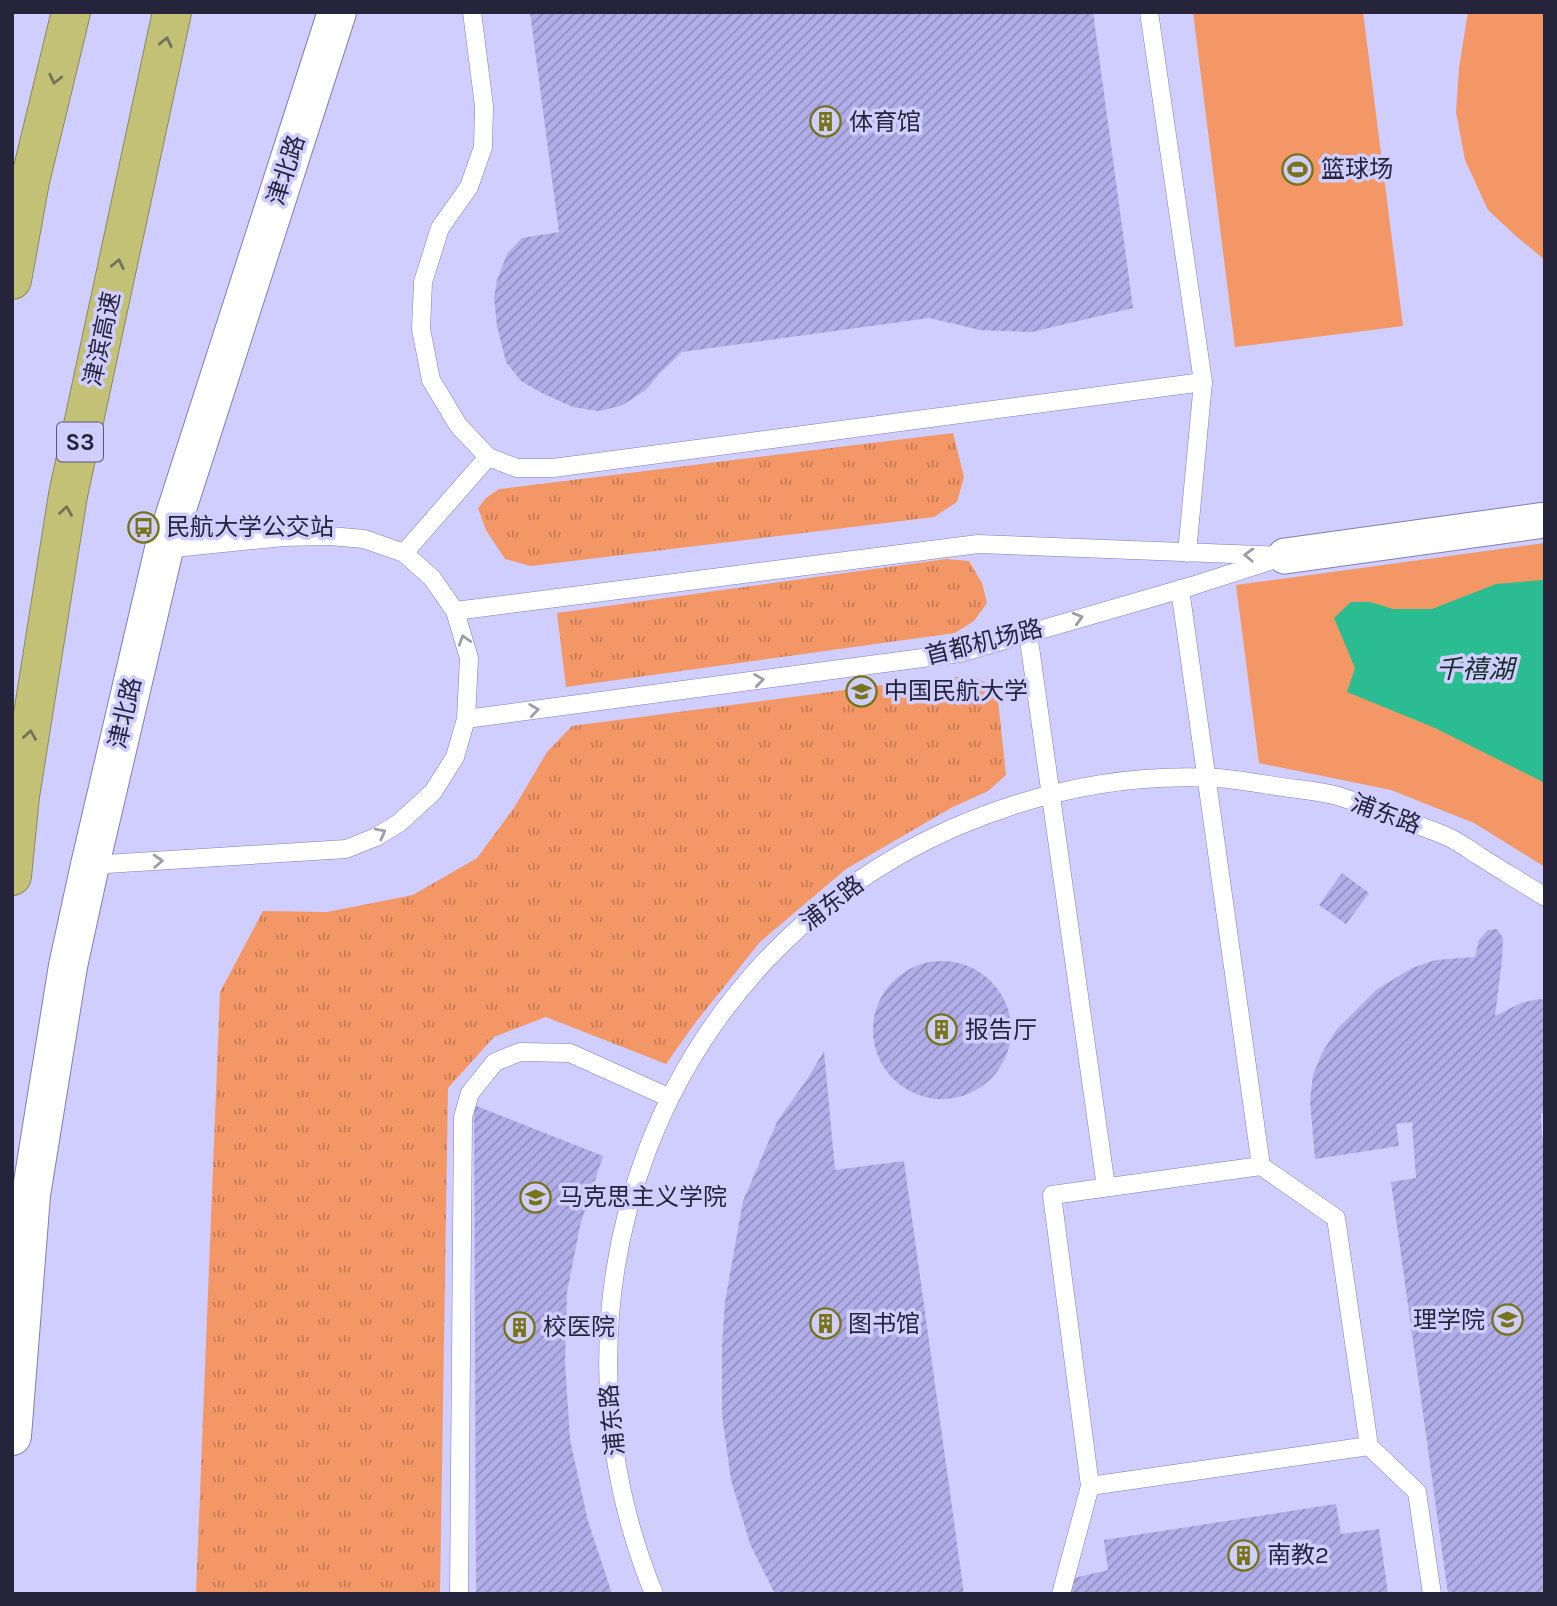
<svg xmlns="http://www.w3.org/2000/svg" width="1557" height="1606" font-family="Karla,'Noto Sans SC',sans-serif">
	<defs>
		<pattern id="grass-tufts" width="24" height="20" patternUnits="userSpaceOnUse" patternTransform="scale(1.75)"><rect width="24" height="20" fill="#f49766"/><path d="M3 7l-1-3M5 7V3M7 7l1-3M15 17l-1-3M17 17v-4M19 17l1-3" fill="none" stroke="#c57b55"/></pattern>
		<pattern id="building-hatch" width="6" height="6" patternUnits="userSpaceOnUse" patternTransform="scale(1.75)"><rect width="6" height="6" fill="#b1ade9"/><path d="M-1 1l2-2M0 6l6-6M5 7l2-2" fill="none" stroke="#908dbe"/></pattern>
	</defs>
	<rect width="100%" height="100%" fill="#d0cdff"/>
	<!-- grass -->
	<path fill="url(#grass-tufts)" d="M953,433l11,44 -7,25 -23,15 -403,49 -26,-7 -19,-29 -8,-22 8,-10 13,-9z
		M946,559l23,2 13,22 5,20 -13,18 -19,12 -389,54 -9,-74z
		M943,677h21l17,3 16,11 9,84 -18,16 -37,17 -105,61 -86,73 -65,81 -29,41 -120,-47 -52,20 -46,51 -8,506h-244l24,-602 43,-81 64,1 86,-17 64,-37 37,-50 33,-56 25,-26z"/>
	<!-- park -->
	<path fill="#f49766" d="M1193,12h170l40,314 -168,21z
		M1468,12h77v248l-28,-23 -29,-27 -23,-50 -9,-48 3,-44z
		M1545,543v324l-71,-44 -83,-33 -132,-27 -23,-178z"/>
	<!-- water -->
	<path fill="#2bbc91" d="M1542,580l3,3v200l-110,-55 -88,-36 8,-24 -21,-50 17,-16h19l23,7h39l64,-25z"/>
	<!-- building -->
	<path fill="url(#building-hatch)" d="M530,12h563l40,296 -101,24 -52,-2 -51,-12 -247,34 -23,22 -13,16 -25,16 -23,5 -25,-4 -31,-14 -21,-12 -15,-19 -9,-36 -3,-28 3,-18 10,-26 15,-16 37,-6z
		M1342,873l27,20 -23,31 -27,-19z
		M1497,929l6,9 -1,22 -7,56 26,-13 18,-4 6,1v111l-4,3 1,23h3v457h-97l-57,-412 25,-4 -4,-56 -16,2 3,22 -84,13 -5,-58 3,-26 9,-22 15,-24 39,-39 36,-22 24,-8 39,-3 4,-17 9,-10z
		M873 1030a69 69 0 1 1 138 0a69 69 0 1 1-138 0Z
		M824,1051l11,119 69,-9 60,433h-189l-25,-50 -19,-64 -9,-65v-70l3,-43 18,-101 34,-79 31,-44z
		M474,1105l129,51 -23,70 -13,66 -2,70 5,78 18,81 24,73h-136z
		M1336,1504l5,30 38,-5 9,65h-320l-2,-14 42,-10 -4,-30z"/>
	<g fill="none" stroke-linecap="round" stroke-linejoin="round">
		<defs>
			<path id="lane" d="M472,12l12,94 -1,41 -14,40 -29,41 -17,54 -2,47 10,51 27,45 30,32 29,11h36l650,-86
				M1149,12l54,370 -16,171
				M404,553l84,-96
				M1180,589l81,577
				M455,611l523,-67 307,12 -93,30 -232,67 -494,66
				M1028,633l78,554
				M90,865l256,-16 30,-12 23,-14 34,-31 22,-35 11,-38 3,-61 -14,-47 -23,-33 -28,-25 -40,-14 -34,-3 -47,1 -119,12
				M1369,1446l48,46 15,102
				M459,1594l4,-477 7,-24 25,-31 25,-10 50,1 100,45
				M654,1594c-121,-295 4,-635 299,-766 83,-36 172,-55 263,-50 17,1 35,4 53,7 22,4 47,5 69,11 17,5 34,13 50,19 19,7 40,13 58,21 12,5 22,13 33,20 22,14 44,27 66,41
				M1061,1594l29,-108 -38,-291 209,-29 75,52 33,228 -279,40"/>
			<path id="street" d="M1285,556l260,-36"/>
			<path id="secondary" d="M12,1436l19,-241 37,-229 22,-101 74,-316 173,-537"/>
			<path id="highway" d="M12,280l18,-99 41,-169
				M12,876l8,-80 48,-301 104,-483"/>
		</defs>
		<!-- lane casing -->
		<use href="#lane" stroke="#837db6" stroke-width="19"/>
		<!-- street casing -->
		<use href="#street" stroke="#837db6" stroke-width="37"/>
		<!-- secondary casing -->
		<use href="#secondary" stroke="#837db6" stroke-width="40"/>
		<!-- highway casing -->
		<use href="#highway" stroke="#8b8a61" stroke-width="40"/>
		<!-- lane -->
		<use href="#lane" stroke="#fff" stroke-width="18"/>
		<!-- street -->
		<use href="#street" stroke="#fff" stroke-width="35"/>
		<!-- secondary -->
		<use href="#secondary" stroke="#fff" stroke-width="38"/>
		<!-- highway -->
		<use href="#highway" stroke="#c2c176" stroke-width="38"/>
	</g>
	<!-- one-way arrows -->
	<defs><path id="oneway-chevron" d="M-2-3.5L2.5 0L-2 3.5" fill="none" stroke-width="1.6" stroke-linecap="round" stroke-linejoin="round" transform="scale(1.75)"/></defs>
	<g stroke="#747258">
		<use href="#oneway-chevron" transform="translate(166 42) rotate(-78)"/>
		<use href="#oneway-chevron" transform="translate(55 79) rotate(103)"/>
		<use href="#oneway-chevron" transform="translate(118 264) rotate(-78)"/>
		<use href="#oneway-chevron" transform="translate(66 511) rotate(-81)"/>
		<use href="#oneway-chevron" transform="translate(30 735) rotate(-81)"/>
	</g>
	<g stroke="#9d9ca7">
		<use href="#oneway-chevron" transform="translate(1249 555) rotate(-178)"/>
		<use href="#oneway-chevron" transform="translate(1078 618) rotate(-16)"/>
		<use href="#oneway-chevron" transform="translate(464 640) rotate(-107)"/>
		<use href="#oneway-chevron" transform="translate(759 680) rotate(-8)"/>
		<use href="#oneway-chevron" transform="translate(534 710) rotate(-8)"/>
		<use href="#oneway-chevron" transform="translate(381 833) rotate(-28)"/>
		<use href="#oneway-chevron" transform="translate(158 861) rotate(-3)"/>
	</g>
	<!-- icons -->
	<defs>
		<symbol id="building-ring" viewBox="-11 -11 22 22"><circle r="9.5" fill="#d0cdff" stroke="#777419" stroke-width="1.5"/><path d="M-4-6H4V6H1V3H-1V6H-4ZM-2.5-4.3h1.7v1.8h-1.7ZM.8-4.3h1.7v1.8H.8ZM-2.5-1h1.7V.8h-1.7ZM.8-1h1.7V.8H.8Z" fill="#777419"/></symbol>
		<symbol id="stadium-ring" viewBox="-11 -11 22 22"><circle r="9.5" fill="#d0cdff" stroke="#777419" stroke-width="1.5"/><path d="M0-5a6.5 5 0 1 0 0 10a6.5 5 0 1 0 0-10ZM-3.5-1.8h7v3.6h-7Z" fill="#777419"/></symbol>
		<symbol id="bus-ring" viewBox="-11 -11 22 22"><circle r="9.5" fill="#d0cdff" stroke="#777419" stroke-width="1.5"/><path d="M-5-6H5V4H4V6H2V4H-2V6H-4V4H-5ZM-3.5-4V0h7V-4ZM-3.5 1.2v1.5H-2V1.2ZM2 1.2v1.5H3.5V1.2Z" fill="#777419"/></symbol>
		<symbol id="university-ring" viewBox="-11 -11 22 22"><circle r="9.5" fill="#d0cdff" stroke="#777419" stroke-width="1.5"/><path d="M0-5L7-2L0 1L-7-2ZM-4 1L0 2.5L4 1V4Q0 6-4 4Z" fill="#777419"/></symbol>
	</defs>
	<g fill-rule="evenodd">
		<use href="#building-ring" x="808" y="104" width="35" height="35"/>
		<use href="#stadium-ring" x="1280" y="152" width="35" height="35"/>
		<use href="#bus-ring" x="126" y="510" width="35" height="35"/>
		<use href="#university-ring" x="844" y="674" width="35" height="35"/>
		<use href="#building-ring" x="924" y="1012" width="35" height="35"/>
		<use href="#university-ring" x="518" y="1180" width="35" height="35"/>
		<use href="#university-ring" x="1490" y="1302" width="35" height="35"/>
		<use href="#building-ring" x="808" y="1306" width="35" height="35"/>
		<use href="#building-ring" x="502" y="1310" width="35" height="35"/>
		<use href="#building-ring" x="1226" y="1538" width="35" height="35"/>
	</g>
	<g text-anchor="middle" stroke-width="7" stroke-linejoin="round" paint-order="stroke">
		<!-- shield labels -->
		<rect fill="#d0cdff" stroke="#595776" stroke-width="2" x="57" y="422.5" width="46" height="39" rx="5"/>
		<g font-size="23" font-weight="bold" fill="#26243b">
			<text x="80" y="450">S3</text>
		</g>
		<!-- poi labels -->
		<g font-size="24" fill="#26243b" stroke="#d0cdff" text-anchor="start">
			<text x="849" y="130">体育馆</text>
			<text x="1321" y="177">篮球场</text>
			<text x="166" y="535">民航大学公交站</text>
			<text x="884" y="699">中国民航大学</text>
			<text x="965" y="1038">报告厅</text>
			<text x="559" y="1205">马克思主义学院</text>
			<text x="1485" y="1328" text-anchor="end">理学院</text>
			<text x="848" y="1332">图书馆</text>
			<text x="543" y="1335">校医院</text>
			<text x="1267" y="1563">南教2</text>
		</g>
		<!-- street labels -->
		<g font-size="24" fill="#26243b" stroke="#d0cdff">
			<text transform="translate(286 170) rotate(-72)" y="8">津北路</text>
			<text transform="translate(102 339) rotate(-78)" y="8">津滨高速</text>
			<text transform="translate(984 642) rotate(-14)" y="8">首都机场路</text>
			<text transform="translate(125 713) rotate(-77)" y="8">津北路</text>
			<text transform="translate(1386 814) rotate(20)" y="8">浦东路</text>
			<text transform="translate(832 903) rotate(-38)" y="8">浦东路</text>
			<text transform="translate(612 1420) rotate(-96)" y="8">浦东路</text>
		</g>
		<!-- water labels -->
		<g font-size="26" font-style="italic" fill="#132f25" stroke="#d0cdff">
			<text x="1475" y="678">千禧湖</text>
		</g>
	</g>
	<!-- border -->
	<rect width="1557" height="1606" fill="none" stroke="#26243b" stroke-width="28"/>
</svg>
